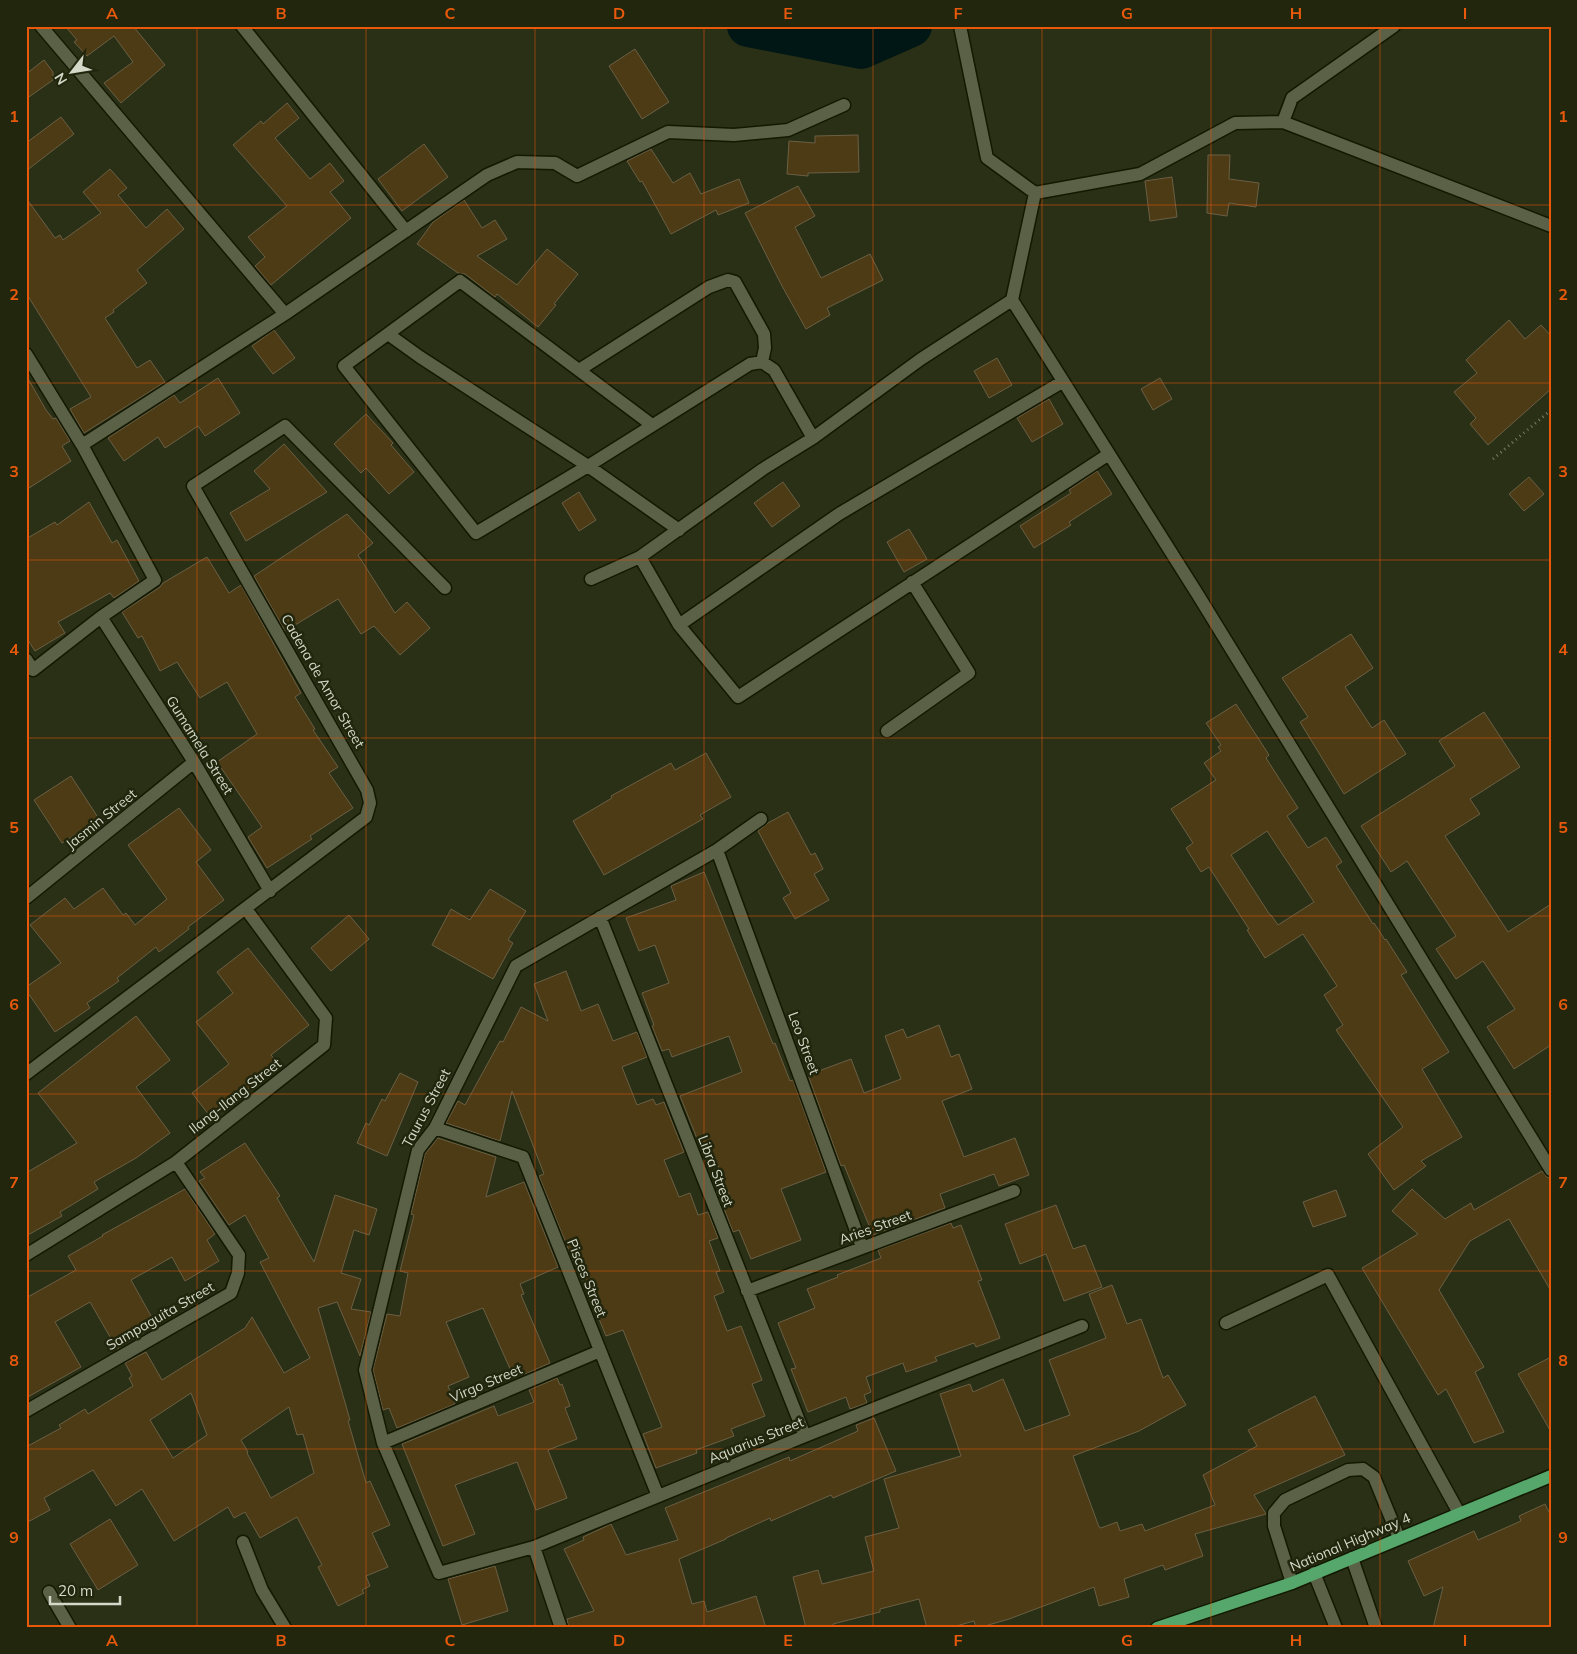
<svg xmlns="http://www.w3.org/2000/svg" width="1577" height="1654" font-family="Mulish,sans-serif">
	<rect width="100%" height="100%" fill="#2a3016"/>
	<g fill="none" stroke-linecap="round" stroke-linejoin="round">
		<!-- river -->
		<path stroke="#001715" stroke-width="42" d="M748,26l113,22 50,-22"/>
	</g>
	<!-- building -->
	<path fill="#4c3b15" stroke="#6b5f44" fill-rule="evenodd" d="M65,26h68l32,39 -44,38 -17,-20 29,-21 -19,-26 -27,20 -13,-14 3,-2z
		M635,49l34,53 -27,17 -33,-53z
		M44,60l9,12v8l-27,19v-25z
		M287,103l12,15 -24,20 35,41 20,-16 14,18 -14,11 21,26 -80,67 -16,-19 10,-9 -17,-20 39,-31 -54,-61 28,-24 2,3z
		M61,117l13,17 -48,37v-28z
		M858,135l1,37 -51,1v3l-21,-2 2,-33 26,2v-7z
		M424,144l24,33 -46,34 -24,-32z
		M651,149l22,34 17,-10 11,21 38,-15 10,24 -31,12 -2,-5 -45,24 -29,-53 -2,1 -13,-21z
		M1208,155h22l-1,24 30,4 -3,24 -27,-4 -2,13 -20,-3z
		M110,169l17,19 -9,7 28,33 21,-19 17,20 -47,41 10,13 -34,27 1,2 -9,6 32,50 13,-8 15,22 -81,51 -14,-24 21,-12 -65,-104v-95l29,40 5,-3 3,5 38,-27 -18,-21z
		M1172,177l5,40 -27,4 -5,-40z
		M798,186l17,30 -20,11 26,51 49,-24 13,26 -56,28 3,7 -24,14 -24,-43 -37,-73z
		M464,200l18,28 13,-8 12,19 -30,17 40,29 30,-36 31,25 -24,30 2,1 -18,22 -41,-33 -2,3 -30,-23 -7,-1 -41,-29 16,-22z
		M1509,320l16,19 16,-14 10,11v53l-63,56 -18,-21 6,-6 -22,-26 23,-19 -11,-13z
		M274,330l21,28 -22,16 -21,-28z
		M997,358l15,27 -23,13 -15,-27z
		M26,375l20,35 7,9 3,-1 14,23 -8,5 9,15 -45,29z
		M218,378l22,35 -35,23 -7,-10 -33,22 -7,-11 -34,24 -16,-23 66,-43 6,8z
		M1160,378l12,21 -19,11 -12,-21z
		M1049,399l14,25 -31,18 -15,-24z
		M366,414l27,29 -2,2 23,27 -25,22 -23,-26 -5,5 -27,-29z
		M284,444l43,48 -81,49 -16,-28 40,-24 -16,-18z
		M1097,471l15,23 -43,28 2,3 -37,23 -14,-22 51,-33 -2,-3z
		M1529,477l15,17 -20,17 -15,-17z
		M783,482l17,24 -28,21 -18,-24z
		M579,492l17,28 -17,11 -17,-28z
		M89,502l23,41 5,-3 22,41 -25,17 -4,-5 -52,29 7,11 -30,18 -9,-14v-98l29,-17 2,3z
		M347,514l26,29 -15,12 37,58 12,-11 23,26 -30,27 -26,-29 -13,8 -23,-35 -53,32 -31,-55z
		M909,529l18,30 -23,13 -17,-30z
		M207,557l22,36 12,-8 60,108 -6,4 20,32 -2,1 25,37 -9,6 24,35 -43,28 2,3 -45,29 -19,-31 14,-10 -45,-65 40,-28 -30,-52 -27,16 -23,-36 -17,9 -18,-35 -4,2 -16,-26 38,-25 3,-4z
		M1351,634l22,34 -28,19 27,41 12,-8 22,34 -62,40 -44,-72 8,-5 -26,-39z
		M1236,704l33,51 -3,3 32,50 -11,8 21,32 18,-11 16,25 -6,4 37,58 1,-1 11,17 1,-1 21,33 -6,3 48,77 -27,17 40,68 -41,24 5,5 -32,24 -26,-36 35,-27 -67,-97 7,-5 -19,-30 13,-9 -34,-52 -38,24 -18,-28 2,-1 -40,-62 -8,5 -15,-24 7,-5 -22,-34 45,-29 -12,-17 17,-12 -3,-4 3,-2 -15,-22zM1267,831l47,71 -36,23 -7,-10h-1l-39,-60z
		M1484,712l36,55 -50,32 10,15 -35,22 63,96 43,-28v141l-37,24 -27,-42 28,-18 -32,-48 -27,18 -20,-30 20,-13 -49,-75 -16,11 -30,-46 94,-60 -16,-25z
		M706,753l25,44 -31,18 3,4 -99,56 -31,-54 39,-23 -1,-2 60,-33 4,7z
		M71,776l28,43 -37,24 -28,-43z
		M179,808l32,42 -15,12 28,38 -36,27 1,2 -30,23 -3,-5 -39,31 2,3 -32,22 3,5 -35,24 -29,-42v-3l35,-24 -31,-38 35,-27 9,11 29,-21 20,27 3,-2 9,12 32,-26 -39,-54z
		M788,812l23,43 4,-2 8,16 -9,5 15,26 -34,19 -12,-21 8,-5 -33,-62 10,-8z
		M704,872l69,172 2,-1 15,38 3,-1 33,92 -45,17 20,51 -50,19 -12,-29 -6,2 -10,-26 9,-4 -17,-44 -9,3 -26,-65 62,-24 -13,-36 -57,21 -3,-8 -7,2 -10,-25 2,-1 -12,-32 27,-10 -14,-38 -16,6 -13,-33 50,-18 -5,-14z
		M490,889l36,22 -18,29 5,3 -20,36 -61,-34 19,-36 19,11z
		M349,915l20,24 -38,32 -20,-23z
		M248,948l61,77 -38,30 8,10 -31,24 -2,-2 -37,28 -17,-22 37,-29 -33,-42 37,-29 -16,-21z
		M566,971l15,40 17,-7 15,37 24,-9 10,25 -25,10 15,38 16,-6 3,6 8,-3 20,50 -20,8 15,37 11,-4 8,22 10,-3 10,26 -9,3 11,30 -4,1 8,20 -10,4 13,35 14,-5 21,54 -10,4 13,32 -34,13 3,7 -38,14 1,3 -41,15 -13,-34 19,-7 -39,-97 -17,6 -31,-76 -2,1 -34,-85 5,-2 -32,-83 -12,50 -54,-18 12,-22 7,4 35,-64 3,1 18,-35 27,14 -14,-37z
		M136,1016l34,44 -34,27 34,46 -34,25 -42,24 4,7 -38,23 2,4 -36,20v-63l51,-30 -39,-50z
		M939,1025l12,32 8,-3 13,35 -30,12 22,56 51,-19 14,37 -30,11 -5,-12 -54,20 5,14 -72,27 -29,-70 -3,1 -33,-91 43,-16 13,34 37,-14 -16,-43 18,-7 4,9z
		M400,1073l18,9 -31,74 -30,-13 9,-20 3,2 13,-26 3,2z
		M438,1138l58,19 -10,40 38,-15 34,85 -38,17 4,10 -3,1 29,68 -27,12 -3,-8 -9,4 -28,-63 -37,14 23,55 -21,9 7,18 -58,24 -8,-20 -6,2 -10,-40 14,-56 13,2 8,-43 -8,-2 14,-56 -3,-1 14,-60z
		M245,1143l35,53 -3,2 37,64 21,-67 42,14 -8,26 -15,-5 -13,43 20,6 -10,30 20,3 -11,44 -23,-54 -19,6 32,112 -2,1 18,62 4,-2 20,44 -18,8 16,34 -22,9 4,10 -8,4 2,3 -26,13 -20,-39 4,-2 -25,-48 -37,21 -15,-26 -11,6 -6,-11 -54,34 -32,-52 -26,17 -23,-36 -49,28 6,12 -24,13v-76l35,-19 -2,-3 26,-16 3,5 45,-28 -4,-8 3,-2 -7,-13 21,-11 16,28 83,-52 7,-11 32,56 26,-15 -50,-96 9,-4 -24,-43 -16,10 -30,-44 6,-3 -5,-6zM191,1393l16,42 -34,23 -23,-38zM289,1407l8,28 6,-1 11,39 -43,25 -24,-45 1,-1 -7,-12z
		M1542,1171l5,6 4,1v113l-42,-72 -39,22 -31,49 45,77 -9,5 29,60 -30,11 -28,-54 -8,6 -76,-127 56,-34 -26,-23 20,-22 33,30 26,-16 3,7z
		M185,1189l30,45 -8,6 12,21 -34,20 -13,-24 -41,23 25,45 -39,24 -27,-47 -35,20 26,45 -55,31v-100l50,-28 -8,-14 35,-20 -1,-1z
		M1336,1190l10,26 -33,11 -10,-25z
		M1056,1205l17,44 12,-4 17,42 -38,14 -18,-47 -26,10 -15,-40z
		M951,1223l2,5 8,-3 21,55 -4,1 22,57 -24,9 -2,-4 -39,14 2,4 -31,11 -3,-9 -37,14 5,15 -7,3 3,8 -17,6 -4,-12 -38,15 -17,-43 5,-1 -18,-45 37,-15 -8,-19 31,-12 -1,-2 44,-17 -3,-8z
		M1112,1285l15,39 14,-5 22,59 5,-3 18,30 -47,26 -66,25 26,71 2,1 16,-6 3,9 22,-7 3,7 70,-26 -12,-30 54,-29 -9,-16 67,-34 30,59 -91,40 12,19 -71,20 8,22 -38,14 -2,-5 -39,14 5,18 -30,9 -5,-19 -85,32 -31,9h-2l-2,-7 -25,7h-22l-8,-29 -39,10v3l-47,12 1,4h-28l-13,-51 25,-7 4,14 52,-13 -9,-34 34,-9 -15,-49 77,-23 -21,-62 30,-10 3,8 30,-13 22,52 45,-16 -21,-55 57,-22 -17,-44z
		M1551,1357v75l-33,-58z
		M557,1378l3,7 2,-1 8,22 -5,2 12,31 -29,11 19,48 -31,12 -19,-48 -62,23 20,49 -32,12 -41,-102 92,-38 4,10 36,-14 -5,-12z
		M874,1418l22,53 -63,27 -2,-3 -60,26 -1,-3 -44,20v1l-47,20 13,45 12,-3 3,11 49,-16 10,32h-197l-2,-9 27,-8 -30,-62 20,-9 -1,-3 28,-13 15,31 52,-15 -13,-32 124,-51 1,4 68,-30 -2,-6z
		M1545,1504l6,12v112h-118l10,-41 -19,9 -16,-35 66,-30 4,9 43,-19 -2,-5z
		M110,1519l28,46 -40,25 -28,-46z
		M495,1566l13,45 -46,14 -14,-46z"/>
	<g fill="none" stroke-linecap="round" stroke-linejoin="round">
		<defs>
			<path id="minor" d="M41,26l244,288
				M242,26l164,205
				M960,26l27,132 48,35 105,-19 95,-51 48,-1 268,104
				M1283,122l9,-24 102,-72
				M1012,300l186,295 353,575
				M388,334l32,23 168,109 91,64
				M26,354l56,91 73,135 -54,37 -68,53 -7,-11
				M579,370l130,-83 19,-7 7,2 29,52 1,14 -3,14
				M652,425l-192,-144 -116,85 132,167 112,-67 162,-102 12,-2 12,8 39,68
				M82,445l203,-131 202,-139 30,-13 38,1 22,13 91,-44 66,3 54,-5 56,-25
				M640,557l39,68 59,72 371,-243
				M591,579l49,-22 123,-88 50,-31 108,-79 91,-59 23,-107
				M101,617l93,145 76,129
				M679,625l160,-111 223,-132
				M887,731l82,-58 -57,-91
				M761,819l-44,31 -201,116 -81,162 -17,22 -53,220 18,73 56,130 95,-26 271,-111 277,-110
				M717,850l145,397
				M26,898l168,-136
				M600,917l205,519
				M26,1074l340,-257 4,-14 -3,-13 -174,-304 92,-60 160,162
				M435,1128l88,29 135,339
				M26,1255l150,-93 148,-117 2,-27 -80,-109
				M747,1291l267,-100
				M1226,1323l102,-48 131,238
				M26,1411l205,-118 7,-20 1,-18 -63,-93
				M383,1443l217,-92
				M243,1542l19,48 23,38
				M534,1547l27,81
				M1352,1558l24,70
				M1314,1573l22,55
				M1292,1583l-18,-57v-13l11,-13 63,-30 15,-1 11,8 25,61
				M49,1592l21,36"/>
			<path id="major" d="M1157,1628l135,-45 259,-107"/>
		</defs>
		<!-- minor casing -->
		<use href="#minor" stroke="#131801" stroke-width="15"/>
		<!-- major casing -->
		<use href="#major" stroke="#131801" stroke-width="15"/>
		<!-- path -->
		<path stroke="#767c66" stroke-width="3" stroke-dasharray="1 4" stroke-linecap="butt" d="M1493,459l58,-49"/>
		<!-- minor -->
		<use href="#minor" stroke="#5a6146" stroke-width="12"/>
		<!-- major -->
		<use href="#major" stroke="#56a76c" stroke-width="12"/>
	</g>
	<!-- grid -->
	<path fill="none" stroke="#e8590c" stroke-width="1" stroke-opacity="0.55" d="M197,26v1602M366,26v1602M535,26v1602M704,26v1602M873,26v1602M1042,26v1602M1211,26v1602M1380,26v1602M26,205h1525M26,383h1525M26,560h1525M26,738h1525M26,916h1525M26,1094h1525M26,1271h1525M26,1449h1525"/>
	<g text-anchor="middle" stroke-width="5" stroke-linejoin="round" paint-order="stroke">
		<!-- street labels -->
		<g font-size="14" fill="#d4d8c8" stroke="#21260d">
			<text transform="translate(323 681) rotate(60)" y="5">Cadena de Amor Street</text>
			<text transform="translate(200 745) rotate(58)" y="5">Gumamela Street</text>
			<text transform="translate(101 819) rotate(-39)" y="5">Jasmin Street</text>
			<text transform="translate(804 1043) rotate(70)" y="5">Leo Street</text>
			<text transform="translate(235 1096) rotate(-38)" y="5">Ilang-Ilang Street</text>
			<text transform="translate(426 1108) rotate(-62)" y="5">Taurus Street</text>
			<text transform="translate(716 1171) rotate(69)" y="5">Libra Street</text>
			<text transform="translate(875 1227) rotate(-20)" y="5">Aries Street</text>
			<text transform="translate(587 1278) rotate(68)" y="5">Pisces Street</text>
			<text transform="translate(160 1316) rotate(-30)" y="5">Sampaguita Street</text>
			<text transform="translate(486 1383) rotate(-23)" y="5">Virgo Street</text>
			<text transform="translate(756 1440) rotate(-22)" y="5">Aquarius Street</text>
			<text transform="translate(1350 1542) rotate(-23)" y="5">National Highway 4</text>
		</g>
	</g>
	<!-- border -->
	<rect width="1577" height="1654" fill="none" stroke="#21260d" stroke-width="55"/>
	<!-- north arrow -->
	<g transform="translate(72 72) rotate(239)" stroke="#21260d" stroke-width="4" paint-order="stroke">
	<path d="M0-4L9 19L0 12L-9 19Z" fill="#d4d8c8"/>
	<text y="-8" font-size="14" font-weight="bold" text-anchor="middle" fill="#d4d8c8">N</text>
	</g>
	<!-- scale -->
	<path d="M50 1596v8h70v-8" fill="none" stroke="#d4d8c8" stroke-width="2.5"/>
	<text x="58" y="1596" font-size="15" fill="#d4d8c8" stroke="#21260d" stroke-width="4" paint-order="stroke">20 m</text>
	<rect x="28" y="28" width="1522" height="1598" fill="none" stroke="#e8590c" stroke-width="2"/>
	<g font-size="16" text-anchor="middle" font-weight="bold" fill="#e8590c">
		<text x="112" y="19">A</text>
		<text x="281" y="19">B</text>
		<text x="450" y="19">C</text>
		<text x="619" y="19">D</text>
		<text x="788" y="19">E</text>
		<text x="958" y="19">F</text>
		<text x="1127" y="19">G</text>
		<text x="1296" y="19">H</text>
		<text x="1465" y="19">I</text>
		<text x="14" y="122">1</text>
		<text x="1563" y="122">1</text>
		<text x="14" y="300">2</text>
		<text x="1563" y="300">2</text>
		<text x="14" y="477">3</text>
		<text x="1563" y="477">3</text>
		<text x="14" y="655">4</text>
		<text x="1563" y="655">4</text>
		<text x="14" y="833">5</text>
		<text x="1563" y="833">5</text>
		<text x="14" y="1010">6</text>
		<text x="1563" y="1010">6</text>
		<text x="14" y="1188">7</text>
		<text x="1563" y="1188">7</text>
		<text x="14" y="1366">8</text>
		<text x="1563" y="1366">8</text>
		<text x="14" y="1543">9</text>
		<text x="1563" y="1543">9</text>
		<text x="112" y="1646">A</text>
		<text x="281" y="1646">B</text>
		<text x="450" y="1646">C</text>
		<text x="619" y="1646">D</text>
		<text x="788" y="1646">E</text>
		<text x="958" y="1646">F</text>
		<text x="1127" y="1646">G</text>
		<text x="1296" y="1646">H</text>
		<text x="1465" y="1646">I</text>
	</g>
</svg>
